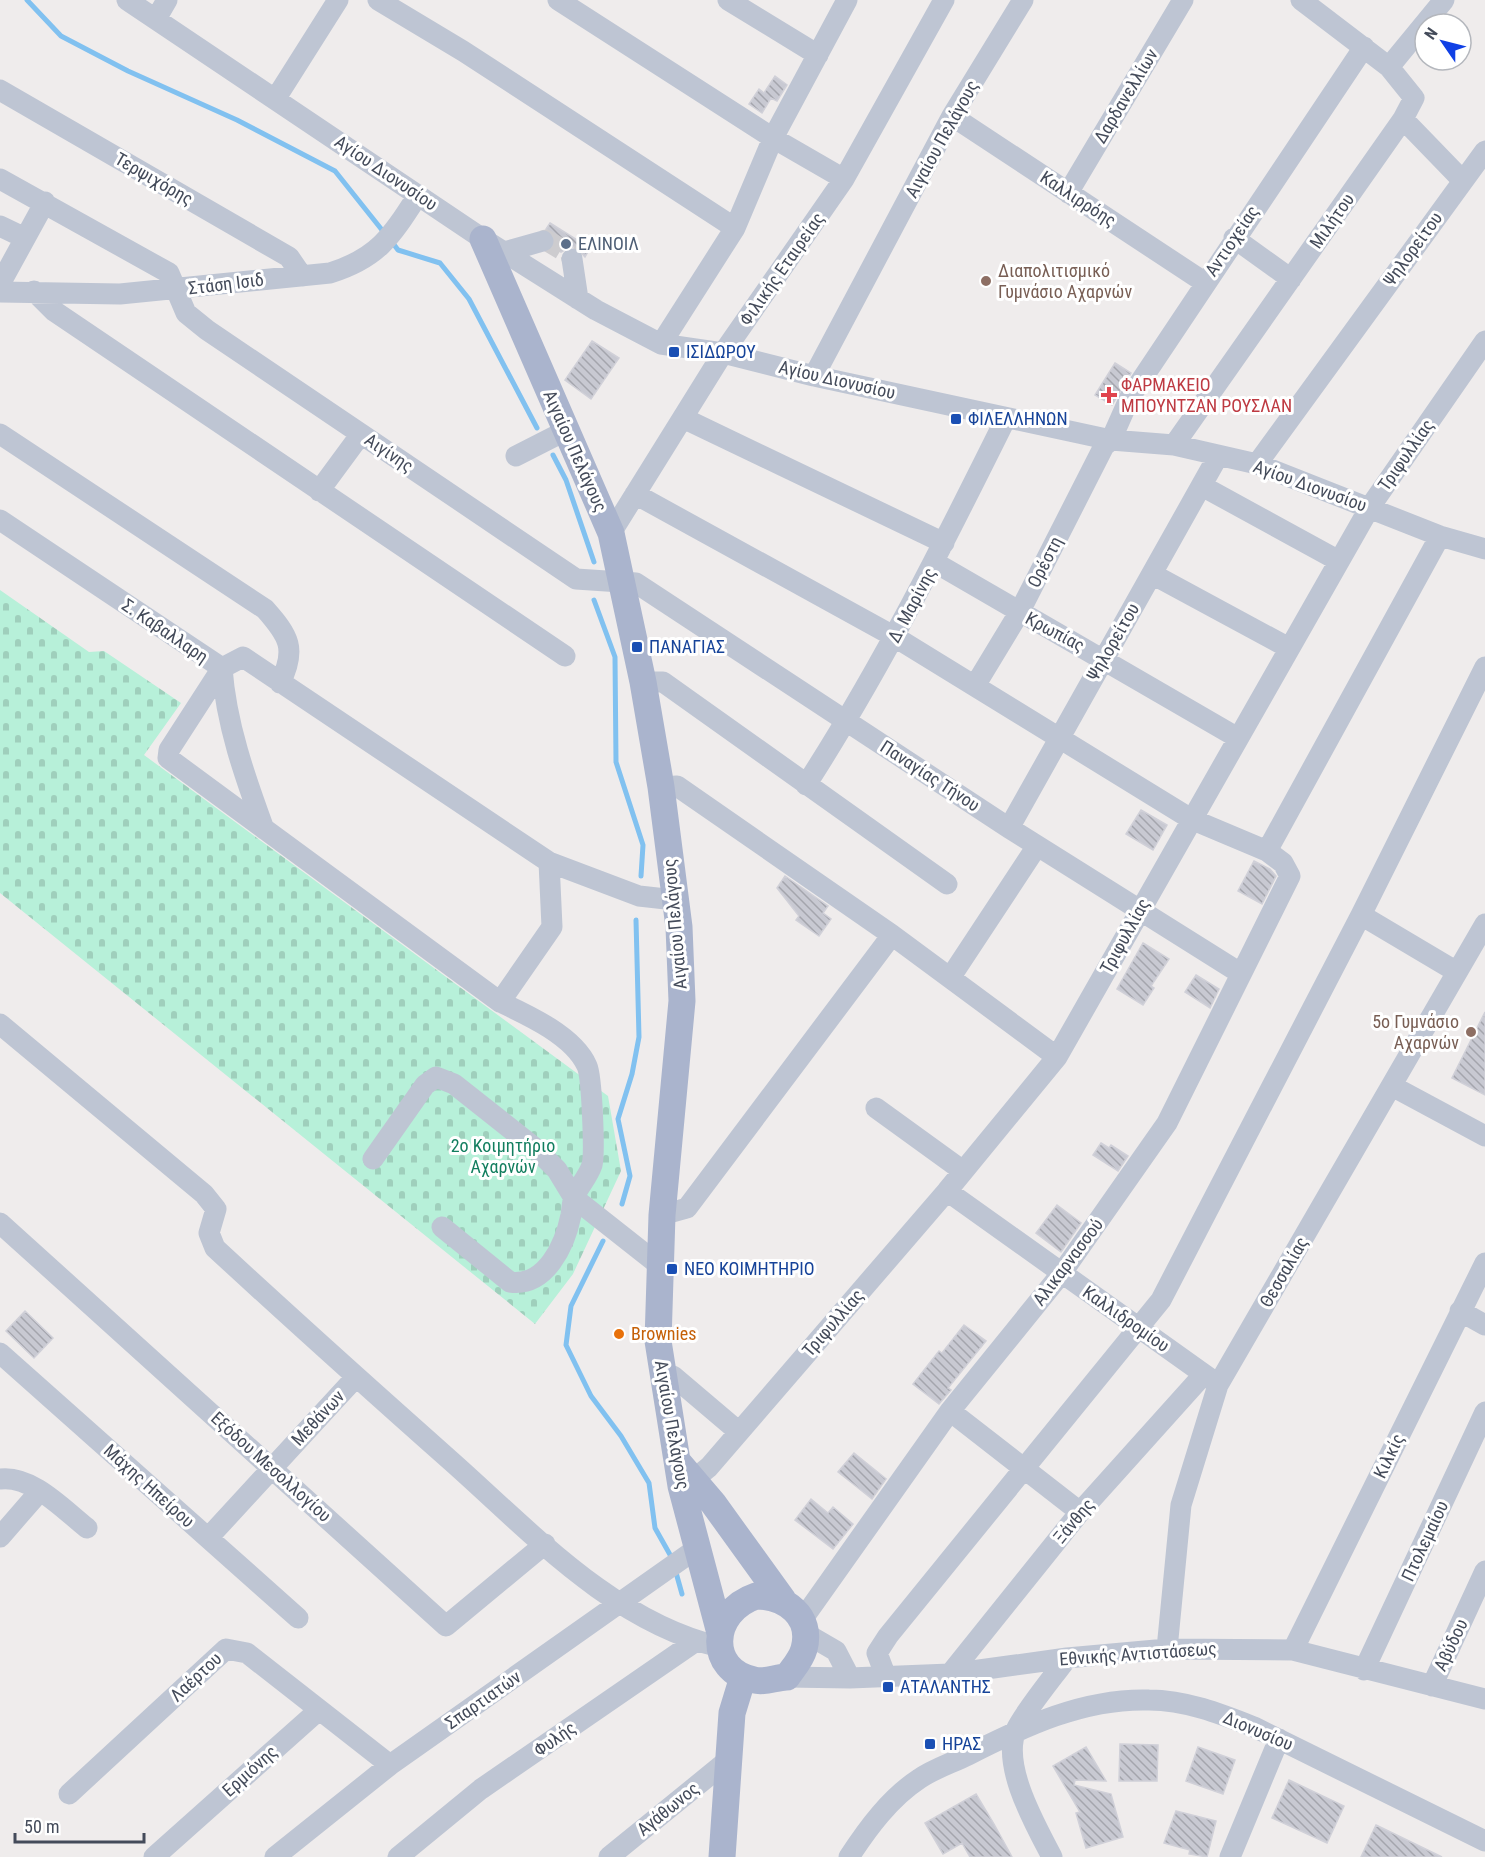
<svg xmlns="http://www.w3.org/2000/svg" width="1485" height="1857" font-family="'Roboto Condensed',sans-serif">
	<defs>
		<pattern id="cemetery-stones" width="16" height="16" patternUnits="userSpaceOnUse" patternTransform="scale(1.5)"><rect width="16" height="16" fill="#b7f0d9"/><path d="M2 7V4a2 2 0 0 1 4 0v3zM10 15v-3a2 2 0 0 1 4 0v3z" fill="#9fcfbc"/></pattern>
		<pattern id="building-back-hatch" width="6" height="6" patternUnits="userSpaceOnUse" patternTransform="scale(1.5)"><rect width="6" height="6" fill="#c8c9d2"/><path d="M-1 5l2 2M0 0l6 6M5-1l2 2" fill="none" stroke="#a4a5ad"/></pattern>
	</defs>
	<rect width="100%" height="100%" fill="#efecec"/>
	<!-- cemetery -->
	<path fill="url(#cemetery-stones)" d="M0,590l89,62 15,-1 77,52 -37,52 464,341 13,75 -48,103 -38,50 -535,-431z"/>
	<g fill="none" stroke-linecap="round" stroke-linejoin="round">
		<!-- stream -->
		<path stroke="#81c1f0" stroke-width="5" d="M27,0l34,36 67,35 109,49 98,51 51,64
			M392,242l6,8 42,13 29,36 68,129
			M553,455l13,25 28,82
			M594,600l21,57 1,105 27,83 -2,31
			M622,1204l8,-28 -12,-57 14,-45 7,-37 -3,-117
			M603,1241l-32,65 -5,39 25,51 30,40 28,47 6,45 18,32
			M675,1569l7,25"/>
	</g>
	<!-- building -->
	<path fill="url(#building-back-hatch)" stroke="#d0d0d8" stroke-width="1.5" d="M775,76l12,9 -10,16 -6,-3 -9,15 -13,-9 10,-15 5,4z
		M550,223l40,25 -5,9 -9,-10h-6l-9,5 -7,-5 1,-10 -9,-8z
		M592,341l27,17 -28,41 -26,-19z
		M1115,363l16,10 -19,32 -17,-10z
		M1141,810l26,15 -14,25 -27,-16z
		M1254,861l16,8 6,7 -14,28 -24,-13z
		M785,876l43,30 -5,7 8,6 -12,17 -23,-16 3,-4 -22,-28z
		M1143,943l26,16 -18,27 3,2 -11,17 -26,-16z
		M1196,975l23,14 -9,19 -25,-16z
		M1485,1012v83l-33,-17z
		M1101,1143l8,5 2,-3 17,11 -10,15 -25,-16z
		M1057,1205l24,18 -20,29 -25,-19z
		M25,1311l28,27 -19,20 -28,-27z
		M964,1325l22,16 -38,47 3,2 -12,14 -26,-20 26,-33 3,2z
		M854,1453l32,26 -14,20 -34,-27z
		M811,1499l17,14 5,-6 20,17 -20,25 -38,-29z
		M1120,1744l38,1 -1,36h-38z
		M1086,1747l20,34 -31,-1 -1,5 37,9 12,43 -37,11 -10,-35 4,-1 -27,-46z
		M1198,1747l37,13 -12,34 -37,-13z
		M1289,1780l55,26 -17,37 -55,-25z
		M976,1794l18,30 18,33h-42l-8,-14 -19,11 -18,-31z
		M1176,1811l40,10 -9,36 -18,-3 1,-4 -26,-7z
		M1376,1825l66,32h-81z"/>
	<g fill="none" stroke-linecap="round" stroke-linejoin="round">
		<!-- minor-tunnel -->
		<path stroke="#cdcccf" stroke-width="21" stroke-dasharray="21 10" stroke-linecap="butt" d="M543,241l3,-1 25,15 1,4"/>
		<!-- minor -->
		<path stroke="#bec5d3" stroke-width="21" d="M127,0l356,239 113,71 65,34 62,9 91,23 297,64 63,5 83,19 183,72 45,13
			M378,0l85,51 272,177
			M558,0l215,138 71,41
			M728,0l90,55
			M156,19l11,-19
			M1389,67l55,-67
			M0,90l289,167 13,19
			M276,98l62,-98
			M952,116l252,166
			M1403,119l60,62
			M0,179l169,94 17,40 21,17 369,249 60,4 373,245 231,145
			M1068,193l115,-193
			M0,226l25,12
			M1234,238l57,41
			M504,252l39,-11
			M572,259l6,40
			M0,284l45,-82
			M34,291l20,20 511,345
			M0,292l120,2 210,-21c48,-15 61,-36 88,-78
			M661,344l74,-116 38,-90 74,-138
			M814,376l138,-260 71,-116
			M683,418l261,125
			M0,434l265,175c24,27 32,40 15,74
			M1174,445l229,-326 11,-21 -25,-31 -88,-67
			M516,456l51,-26
			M1257,464l228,-313
			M1202,486l137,75
			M319,491l42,-57
			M635,494l260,143 296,182 76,32 16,12 7,13 -123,247 -106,151 -111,137 -148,209
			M0,520l222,148c4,56 23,109 42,161
			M611,533l112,-180 121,-174 100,-179
			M934,562l304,176
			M1152,574l137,74
			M243,657l306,205 3,65 -52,75 -332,-244 1,-8 53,-82z
			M643,682h20l284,202
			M976,684l43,-71 85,-167 7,-6 19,-43 234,-350
			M806,785c76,-118 138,-242 200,-367
			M661,787l16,-1 215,149 165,122
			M1009,828l209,-372
			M1267,851l173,-315
			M549,862l90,34 36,4
			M1361,915l96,57
			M950,978l87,-132
			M0,1024l204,170 12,15 -7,24 6,15c78,72 157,143 236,213 80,71 162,161 269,186
			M1392,1086l93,50
			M876,1108l87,63
			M373,1159l52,-74 11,-8 18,7 81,64 22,22 17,28 85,67
			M947,1191l268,191
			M662,1215l25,-7 205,-273
			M0,1223l446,403 99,-82
			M442,1227l68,55c36,5 55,-37 61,-67 1,-6 1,-12 3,-18 5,-11 14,-20 18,-32 3,-11 0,-88 -5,-99 -13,-30 -59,-51 -87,-64
			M1460,1311l25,14
			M0,1353l298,265
			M663,1378l10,-2 66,56
			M950,1411l130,101
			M0,1479c32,-4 63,30 87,49
			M693,1480l16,-13 238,-276 110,-134 313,-550 115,-166
			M0,1537l40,-46
			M208,1538l148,-161
			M805,1633l31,18 14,27
			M1167,1649l14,-144 37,-120 267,-461
			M1293,1650l192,-387
			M1364,1670l121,-258
			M950,1674l130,-162 124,-138
			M787,1677l63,1 100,-4 117,-16 100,-9 126,1 192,49
			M886,1677l-9,-24 11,-17 273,-336 200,-385 124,-248
			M1432,1686l53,-115
			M69,1794l157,-145 21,4 143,112
			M154,1857l165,-147
			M275,1857l115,-92 306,-216
			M398,1857l83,-68 215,-148
			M609,1857l118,-96
			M849,1857c19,-29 41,-59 70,-78 14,-10 33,-16 49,-24 57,-29 116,-57 181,-55 37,0 72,14 105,27l231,114
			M1052,1857c-16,-31 -51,-91 -36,-127 8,-18 38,-54 51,-72
			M1230,1857l49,-118"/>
		<!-- major -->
		<path stroke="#aab4cd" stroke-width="27" d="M483,239l128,294 32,149 18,105 18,140 3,74 -20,214 -4,126 23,145 39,147
			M678,1462l35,41 70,97
			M756,1596c29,0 57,20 48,53 -3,11 -11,19 -17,28 -11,0 -21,6 -33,3 -47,-9 -45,-68 2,-84z
			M722,1857l10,-144 11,-36"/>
	</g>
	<!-- markers -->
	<circle fill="#5c6f8a" stroke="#fff" stroke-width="2" cx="566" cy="244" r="6"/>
	<g fill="#8d6e63" stroke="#fff" stroke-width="2">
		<circle cx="986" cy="281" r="6"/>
		<circle cx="1471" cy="1032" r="6"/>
	</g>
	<g fill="#1a4fb4" stroke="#fff" stroke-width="2">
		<rect x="668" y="346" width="12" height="12" rx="3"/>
		<rect x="950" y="413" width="12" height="12" rx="3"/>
		<rect x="631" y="641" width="12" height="12" rx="3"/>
		<rect x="666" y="1263" width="12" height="12" rx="3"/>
		<rect x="882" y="1681" width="12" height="12" rx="3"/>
		<rect x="924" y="1738" width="12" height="12" rx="3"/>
	</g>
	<path fill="#e0444e" stroke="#fff" stroke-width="2" d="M1106 386h6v6h6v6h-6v6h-6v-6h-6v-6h6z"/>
	<circle fill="#e8710a" stroke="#fff" stroke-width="2" cx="619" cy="1334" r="6"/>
	<g text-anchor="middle" stroke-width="6" stroke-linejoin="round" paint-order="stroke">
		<!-- street labels -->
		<g font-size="18" fill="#444b5a" stroke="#fff">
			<text transform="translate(1126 96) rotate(-59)" y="6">Δαρδανελλίων</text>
			<text transform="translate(942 139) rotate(-61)" y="6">Αιγαίου Πελάγους</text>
			<text transform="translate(386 173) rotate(34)" y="6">Αγίου Διονυσίου</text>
			<text transform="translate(154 179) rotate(30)" y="6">Τερψιχόρης</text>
			<text transform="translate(1078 199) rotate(33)" y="6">Καλλιρρόης</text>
			<text transform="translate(1332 221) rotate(-55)" y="6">Μιλήτου</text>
			<text transform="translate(1232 241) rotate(-56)" y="6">Αντιοχείας</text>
			<text transform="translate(1413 249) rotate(-54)" y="6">Ψηλορείτου</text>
			<text transform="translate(782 269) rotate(-55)" y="6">Φιλικής Εταιρείας</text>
			<text transform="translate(226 284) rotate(-7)" y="6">Στάση Ισιδ</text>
			<text transform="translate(837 380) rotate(13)" y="6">Αγίου Διονυσίου</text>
			<text transform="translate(575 451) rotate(66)" y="6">Αιγαίου Πελάγους</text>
			<text transform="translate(389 453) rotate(34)" y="6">Αιγίνης</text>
			<text transform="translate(1406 455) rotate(-55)" y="6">Τριφυλλίας</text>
			<text transform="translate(1310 486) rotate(20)" y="6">Αγίου Διονυσίου</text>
			<text transform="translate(1045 562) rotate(-63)" y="6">Ορέστη</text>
			<text transform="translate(912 605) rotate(-62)" y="6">Δ. Μαρίνης</text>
			<text transform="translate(165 631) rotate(34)" y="6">Σ. Καβαλλαρη</text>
			<text transform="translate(1055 632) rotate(28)" y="6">Κρωπίας</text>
			<text transform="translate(1113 642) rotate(-60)" y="6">Ψηλορείτου</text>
			<text transform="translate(930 776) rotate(33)" y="6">Παναγίας Τήνου</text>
			<text transform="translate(675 924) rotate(-95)" y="6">Αιγαίου Πελάγους</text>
			<text transform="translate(1125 936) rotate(-61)" y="6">Τριφυλλίας</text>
			<text transform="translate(1068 1262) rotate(-53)" y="6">Αλικαρνασσού</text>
			<text transform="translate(1284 1272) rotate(-60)" y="6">Θεσσαλίας</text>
			<text transform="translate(1126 1319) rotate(35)" y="6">Καλλιδρομίου</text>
			<text transform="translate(833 1323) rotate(-49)" y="6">Τριφυλλίας</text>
			<text transform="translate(318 1418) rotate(-47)" y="6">Μεθάνων</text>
			<text transform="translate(672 1425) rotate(80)" y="6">Αιγαίου Πελάγους</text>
			<text transform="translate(1389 1456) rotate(-64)" y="6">Κιλκίς</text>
			<text transform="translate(271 1467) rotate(42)" y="6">Εξόδου Μεσολλογίου</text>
			<text transform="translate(149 1486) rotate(42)" y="6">Μάχης Ηπείρου</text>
			<text transform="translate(1074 1521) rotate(-50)" y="6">Ξάνθης</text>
			<text transform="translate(1425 1541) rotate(-65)" y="6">Πτολεμαίου</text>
			<text transform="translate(1451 1645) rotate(-65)" y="6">Αβύδου</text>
			<text transform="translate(1138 1654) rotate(-4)" y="6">Εθνικής Αντιστάσεως</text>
			<text transform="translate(196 1677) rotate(-43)" y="6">Λαέρτου</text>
			<text transform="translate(483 1700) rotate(-35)" y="6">Σπαρτιατών</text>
			<text transform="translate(1258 1731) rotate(23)" y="6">Διονυσίου</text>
			<text transform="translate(555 1739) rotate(-35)" y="6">Φυλής</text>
			<text transform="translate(250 1771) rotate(-42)" y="6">Ερμιόνης</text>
			<text transform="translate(668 1809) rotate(-39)" y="6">Αγάθωνος</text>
		</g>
		<!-- service labels -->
		<g font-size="18" fill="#4e5e75" stroke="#fff" text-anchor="start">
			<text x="578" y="250">ΕΛΙΝΟΙΛ</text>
		</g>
		<!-- education labels -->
		<g font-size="18" fill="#785e54" stroke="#fff" text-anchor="start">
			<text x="998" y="277">Διαπολιτισμικό<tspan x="998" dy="21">Γυμνάσιο Αχαρνών</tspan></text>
			<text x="1459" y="1028" text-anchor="end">5ο Γυμνάσιο<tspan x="1459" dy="21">Αχαρνών</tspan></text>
		</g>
		<!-- transit labels -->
		<g font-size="18" fill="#164399" stroke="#fff" text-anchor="start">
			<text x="686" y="358">ΙΣΙΔΩΡΟΥ</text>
			<text x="968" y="425">ΦΙΛΕΛΛΗΝΩΝ</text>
			<text x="649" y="653">ΠΑΝΑΓΙΑΣ</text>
			<text x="684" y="1275">ΝΕΟ ΚΟΙΜΗΤΗΡΙΟ</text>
			<text x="900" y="1693">ΑΤΑΛΑΝΤΗΣ</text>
			<text x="942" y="1750">ΗΡΑΣ</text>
		</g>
		<!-- health labels -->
		<g font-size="18" fill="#be3a42" stroke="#fff" text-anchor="start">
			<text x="1121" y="391">ΦΑΡΜΑΚΕΙΟ<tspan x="1121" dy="21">ΜΠΟΥΝΤΖΑΝ ΡΟΥΣΛΑΝ</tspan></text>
		</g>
		<!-- park labels -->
		<g font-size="18" fill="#127e5f" stroke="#fff">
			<text x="503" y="1152">2ο Κοιμητήριο<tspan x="503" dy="21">Αχαρνών</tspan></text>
		</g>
		<!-- food labels -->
		<g font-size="18" fill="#c56008" stroke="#fff" text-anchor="start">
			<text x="631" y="1340">Brownies</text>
		</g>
	</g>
	<!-- north arrow -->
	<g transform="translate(1443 42) rotate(305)"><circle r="28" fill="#ffffff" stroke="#b4b7bd" stroke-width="1.5"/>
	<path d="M0-4.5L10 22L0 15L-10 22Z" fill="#1040e5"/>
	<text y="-9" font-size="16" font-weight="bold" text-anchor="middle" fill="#444b5a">N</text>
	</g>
	<!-- scale -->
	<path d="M15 1833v9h129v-9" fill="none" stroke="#444b5a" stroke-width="3"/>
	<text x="24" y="1833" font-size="18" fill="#444b5a" stroke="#ffffff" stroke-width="4.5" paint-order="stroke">50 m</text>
</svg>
